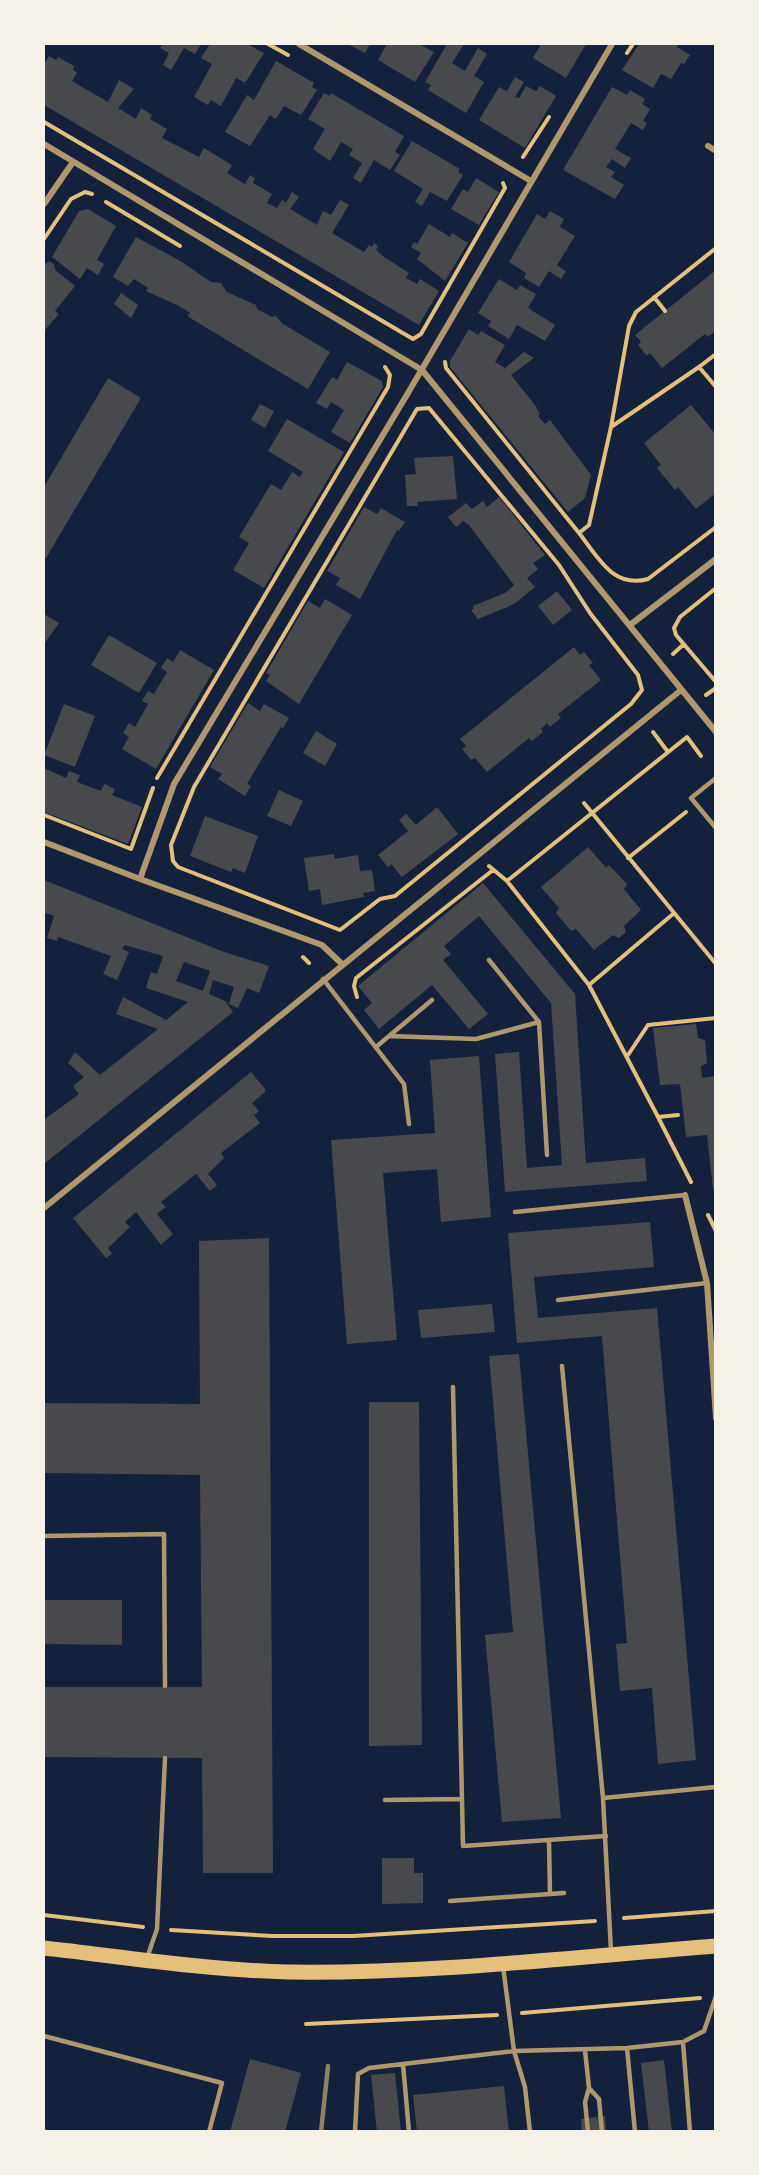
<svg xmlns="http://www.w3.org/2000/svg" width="759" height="2175" font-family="'PT Serif',serif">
	<rect width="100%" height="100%" fill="#14213d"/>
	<!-- building -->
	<path fill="#48494c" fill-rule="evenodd" d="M163,44h38l-6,10 -11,-6 -13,22 -8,-5 6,-12 -9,-5z
		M210,44h37l17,9 -19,30 -9,-5 -15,28 -10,-6 -3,5 -14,-8 18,-33 -11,-6z
		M348,44h22l-5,9z
		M387,44h32l15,8 -19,30 -37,-22z
		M447,44h17l-12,19 13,8 13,-23 9,6 -13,22 10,6 -18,31 -38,-23 3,-5 -6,-3z
		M541,44h45l-20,34 -33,-20z
		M639,44h39l-1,3 13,8 -6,9 -3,-1 -10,16 -10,-5 -8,14 -31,-18z
		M49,56l7,4 2,-3 16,9 -1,4 4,3 -5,8 36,21 11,-22 15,9 -16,19 18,11 5,-11 11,7 -2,4 17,10 -5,9 37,19 5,-9 28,17 -5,8 18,11 5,-9 5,3 -2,5 19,11 -5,9 10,5 5,-8 4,3 6,-11 7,5 -9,12 27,16 6,-14 8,4 9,-15 9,5 -17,28 32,19 5,-7 3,2 2,-4 4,3 -2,4 8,7 25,16 -3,5 11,6 3,-5 19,12 -20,34 -375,-220v-41z
		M276,61l38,22 -2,4 5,3 -16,25 -17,-9 -8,13 -6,-4 -20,31 -25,-14 22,-37 7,5z
		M515,77l9,5 -9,15 4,1 7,-12 10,5 4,-5 16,10 -31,52 -46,-28 20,-33 8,4z
		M612,87l15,8 3,-5 15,9 -3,5 8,5 -7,12 4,2 -4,7 -12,-7 -16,26 16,9 -6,10 -13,-9 -6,8 9,5 -4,5 13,8 -9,14 -52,-29z
		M324,93l5,3 2,-3 73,43 -9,16 5,3 -10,15 -16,-10 -13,23 -8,-5 9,-15 -13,-8 4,-6 -12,-7 -11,19 -17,-12 12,-20 -17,-10z
		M412,141l48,28 -2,3 5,3 -16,26 -17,-9 -8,14 -7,-4 8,-13 -29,-18z
		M476,178l23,14 -20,33 -28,-16 12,-20 5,3z
		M88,209l28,17 -19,34 7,4 -6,11 -11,-7 -7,11 -28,-22 27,-46z
		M550,211l14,8 -4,8 15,9 -18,29 9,6 -5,8 -12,-8 -10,16 -15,-9 2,-5 -17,-11 28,-48 8,5z
		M429,224l21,13 2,-4 16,10 -23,38 -28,-22 4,-6 -10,-6 3,-5 3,2z
		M136,237l46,25 29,20 10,1 6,9 29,13 1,4 15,8 4,-1 7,8 47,28 -22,37 -121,-73 3,-3 -9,-6 -35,-16 2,-3 -14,-9 -6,7 -15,-9z
		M49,261l5,3 1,6 20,16 -20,25 4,3 -15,17v-66z
		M716,270v61l-9,6 -2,-3 -43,34 -12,-15 -3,3 -9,-11 3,-3 -6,-7z
		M499,279l18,11 3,-5 16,9 -8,14 27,17 -10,16 -28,-16 -8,14 -21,-13 3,-5 -13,-8z
		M121,293l17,12 -7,13 -17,-14z
		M469,329l9,6 3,-4 24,14 -10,17 10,6 19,-16 10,6 -23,17 24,30 5,9 -2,2 7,8 5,-4 41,55 -6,23 -17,14 -118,-145v-6z
		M347,362l35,19 1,6 -33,56 -19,-11 13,-22 -13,-8 -4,7 -11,-6 16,-26 5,3z
		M108,378l33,20 -95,160 -2,-2v-69z
		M260,404l14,7 -9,17 -14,-8z
		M691,405l25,30v58l-20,16 -18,-22 -3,3 -18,-22 4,-3 -17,-22z
		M287,419l57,33 -80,136 -31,-18 16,-27 -10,-6 32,-53 10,6 11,-18 8,5 3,-5 -35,-21z
		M453,456l4,43 -40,3 1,4h-11l-2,-31 11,-1 -2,-16z
		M499,497l46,58 -12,8 5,6 -11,9 8,9 -21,17 -36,15 -7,-9 3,-1 -1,-3 32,-13 9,-8 -45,-60 -6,-4 -7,6 -8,-10 18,-14 6,6 11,-8 4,6z
		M364,507l13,7 4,-6 24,14 -6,9 -2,-1 -37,69 -24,-14 4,-7 -13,-7z
		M557,591l15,19 -19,15 -15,-19z
		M325,599l27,16 -53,89 -33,-23 4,-6 -4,-2 42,-72 12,7z
		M44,614l15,9 -15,21z
		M109,635l48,28 -18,30 -48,-28z
		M574,647l6,8 4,-3 9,11 -4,2 12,15 -43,34 3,4 -11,9 -3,-4 -6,6 2,3 -11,9 -3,-3 -42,34 -12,-14 -4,2 -9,-11 4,-3 -6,-7z
		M180,650l34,20 -58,99 -34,-20 7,-12 -6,-4 6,-10 6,4 13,-23 -6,-3 6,-10 6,3 13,-22 -6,-4 6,-10 6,4z
		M248,703l12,8 4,-7 25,14 -6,10 -2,-1 -34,57 4,2 -6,10 -27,-17 4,-5 -12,-7z
		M64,704l31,12 -20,51 -31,-12z
		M316,731l21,13 -12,22 -22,-13z
		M44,768l22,10 3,-7 11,4 -3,7 24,9 3,-7 11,5 -3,6 30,12 -14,37 -84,-32z
		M279,790l24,11 -12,25 -24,-10z
		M437,807l21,27 -56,43 -11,-13 -3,3 -10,-12 30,-24 -9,-11 7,-6 10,11z
		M205,816l53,20 -13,37 -12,-5 -2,4 -41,-16z
		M588,847l18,21 3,-3 18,19 -3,5 17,21 -17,16 2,6 -7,6 -6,-3 -19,15 -18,-21 -5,2 -15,-18 3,-5 -18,-21z
		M334,854l1,5 23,-4 2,16 12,-1 3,21 -12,2 1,4 -42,8 -2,-16 -11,2 -5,-33z
		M44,880l180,72 45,14 -10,27 -12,-5 -9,20 -9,-4 5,-17 -21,-7 -4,14 16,7 8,11 -189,152v-47l1,2 34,-25 -6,-8 11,-9 -16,-14 7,-11 25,23 58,-46 -42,-15 7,-17 43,23 22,-18 -42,-14 5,-16 6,2 6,-18 -38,-11 -3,4 7,3 -12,28 -14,-6 8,-18 -53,-19 -1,4 -10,-3 7,-22 -8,-3 -2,4zM184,962l26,9 -7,20 -27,-10z
		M483,883l92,111 11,169 59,-5 2,23 -142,11 -10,-138 24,-2 8,116 35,-3 -11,-162 -72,-87 -35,30 7,8 -8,6 45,54 -19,15 -37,-44 -53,44 -15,-19 8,-7 -14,-17z
		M696,1024l2,14 7,2 2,23 -6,3 1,12 14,-2v112l-3,1 -6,-54 -21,2 -6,-53 -20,1 -7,-57z
		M479,1056l12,161 -50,5 -4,-53 -54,4 14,167 -50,4 -16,-204 104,-7 -5,-73z
		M251,1072l14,17v3l-13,11 7,8 -5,4 6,8 -39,30 3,5 -16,16 9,11 -7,6 -14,-17 -35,28 5,5 -9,7 16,20 -12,11 -25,-33 -11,10 5,5 -22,21 4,6 -6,4 -33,-40z
		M650,1222l4,45 -120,10 4,41 119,-10 39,452 -38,4 -6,-76 -32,3 -4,-47 11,-1 -25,-307 -85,7 -9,-110z
		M269,1238l4,635h-70l-1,-115 -158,-1v-70h158l-2,-212 -156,-2v-70l156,1 -1,-163z
		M492,1304l3,28 -74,6 -3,-28z
		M519,1354l42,464 -59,4 -17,-187 28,-3 -24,-276z
		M369,1402h50l3,343 -53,1z
		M44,1600h78v45l-78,-1z
		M382,1858h32v15h9v30l-41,1z
		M250,2059l51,14 -16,59h-55z
		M664,2060l8,72h-23l-8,-69z
		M395,2073l6,59h-24l-6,-57z
		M504,2086l5,46h-92l-4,-37z
		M605,2116l1,16h-24l-1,-13z"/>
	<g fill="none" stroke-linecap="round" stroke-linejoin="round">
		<!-- path -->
		<path stroke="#e5c07b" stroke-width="4" d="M268,44l20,11
			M627,53l6,-9
			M44,122l369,217 8,-5 84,-146 -2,-5
			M523,157l26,-40
			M106,202l74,44
			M44,239l27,-40 14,-7 7,2
			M654,297l11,14
			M716,354l-17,13 17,20
			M445,362l1,6 133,165 10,-8 22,-98 18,-101 7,-14 80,-64
			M429,408l130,157 31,48 48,62 4,15 -11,14 -236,192 -15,3 -40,31 -162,-63 -5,-6 -2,-16 23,-58 223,-378z
			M611,427l88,-60
			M579,533c19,24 34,56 69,46l68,-52
			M716,588l-36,29 -6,11 2,7 40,47
			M673,654l11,-10
			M706,695l10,-7
			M653,732l15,20
			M157,778l231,-391 2,-12 -5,-8
			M584,803l132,161
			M44,815l87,34 22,-61
			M628,858l58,-46
			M489,866l18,15 82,104 69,132
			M507,881l180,-144 14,19
			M303,957l6,6
			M589,985l84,-71
			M357,997l-3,-11 2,-8 137,-108
			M628,1055l20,-30 68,-7
			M678,1115l-20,2 33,65
			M708,1215l8,16
			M44,1915l99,12
			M624,1918l92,-7
			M171,1930l102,6h80l242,-15
			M522,2013l178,-15
			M306,2024l191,-9"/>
		<!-- service -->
		<path stroke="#b1986c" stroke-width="4.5" d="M716,778l-25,20 25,30
			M489,960l50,62 8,133
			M323,979l81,105 5,40
			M389,1036l87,3 63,-17
			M376,1047l56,-47
			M515,1212l170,-17
			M558,1300l149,-17
			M562,1366l41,432 113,-11
			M453,1387l10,459 143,-10
			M44,1536l120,-2 1,152
			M603,1798l8,153
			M385,1800l77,-1
			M549,1840l1,54
			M450,1901l114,-8
			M147,1958l10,-29 8,-171
			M503,1966l11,85 11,36 5,45
			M44,2036l178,47 -13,49
			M683,2042l7,90
			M627,2048l8,84
			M585,2050l4,38 -4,14 3,30
			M589,2088l10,11 3,33
			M44,2131v1
			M355,2132l3,-58 11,-6 34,-4
			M409,2132l-6,-68 111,-13 113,-3 56,-6 21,-11 12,-35"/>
		<!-- minor -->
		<path stroke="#b1986c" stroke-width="6" d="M299,44l232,137
			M44,144l378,226 294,362
			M708,146l8,5
			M44,204l29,-42
			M630,625l86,-66
			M44,842l96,37 182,66 20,19
			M140,879l34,-95 234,-391 204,-349
			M685,1195l22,88 9,135
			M44,1208l637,-518"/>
		<!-- primary -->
		<path stroke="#e5c07b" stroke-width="15" d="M44,1948c81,9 162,22 244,24 143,2 285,-15 428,-26"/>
		<!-- rail -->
		<path stroke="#918062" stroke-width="4.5" d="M321,2132l7,-66"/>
	</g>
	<!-- border -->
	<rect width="759" height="2175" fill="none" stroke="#f6f1e7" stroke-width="90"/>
</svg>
